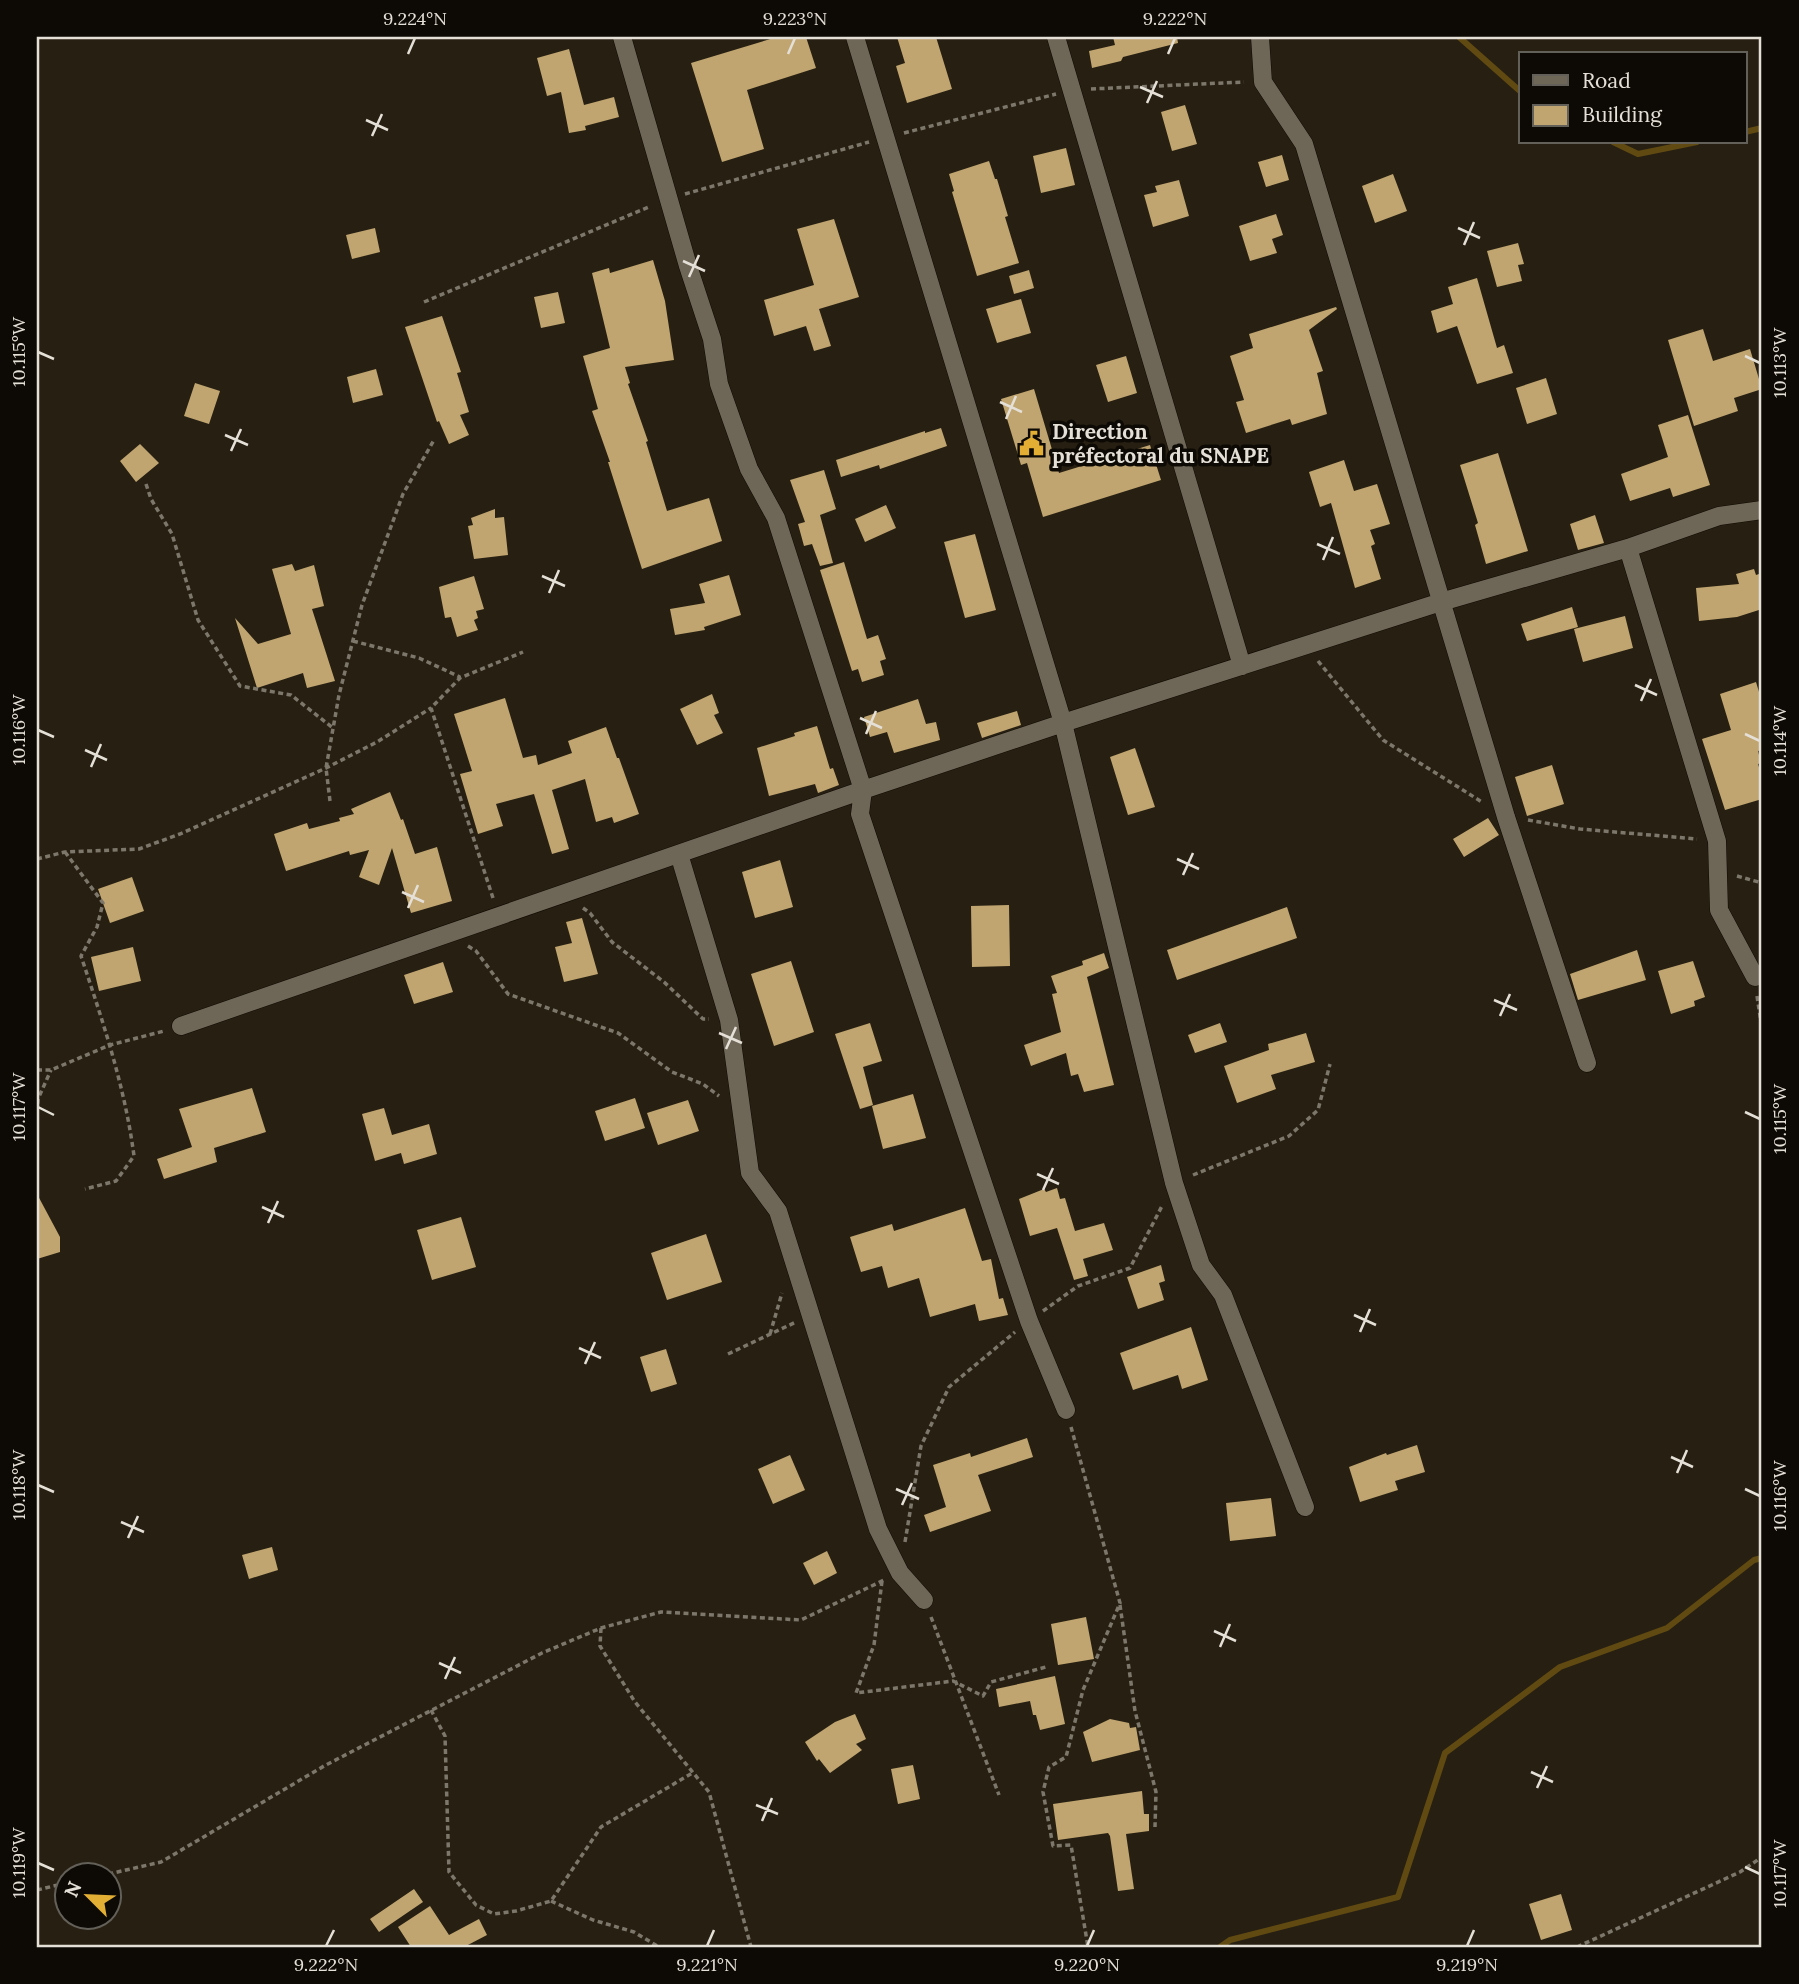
<svg xmlns="http://www.w3.org/2000/svg" width="1799" height="1984" font-family="Lora,serif">
	<rect width="100%" height="100%" fill="#272012"/>
	<g fill="none" stroke-linecap="round" stroke-linejoin="round">
		<!-- stream -->
		<path stroke="#614a12" stroke-width="6" d="M1459,37l62,55
			M1745,132l17,-4
			M1613,142l25,12 59,-12
			M1220,1947l10,-7 168,-43 47,-144 115,-86 107,-39 87,-68 8,-2"/>
	</g>
	<!-- building -->
	<path fill="#c0a570" d="M777,37h29l10,31 -69,22 17,59 -42,13 -31,-99z
		M897,37h39l16,52 -45,14 -11,-37 9,-3z
		M1113,37h64l1,6 -55,14 -2,4 -29,7 -3,-17 26,-6z
		M569,49l15,56 30,-8 5,20 -34,9 1,4 -17,3 -8,-41 -14,4 -10,-38z
		M1185,105l12,39 -25,7 -11,-39z
		M1066,148l9,37 -34,8 -8,-37z
		M1282,155l7,25 -23,7 -8,-25z
		M989,161l6,18h2l11,37 -3,1 14,46 -42,13 -25,-84 2,-1 -5,-17z
		M1393,174l14,37 -32,12 -13,-37z
		M1179,180l10,36 -36,11 -9,-32 13,-3 -2,-6z
		M1276,214l7,21 -11,4 5,14 -27,8 -11,-35z
		M834,219l25,78 -40,12 12,37 -17,5 -8,-25 -32,10 -10,-36 50,-15 -17,-56z
		M375,228l5,24 -28,7 -6,-24z
		M1518,243l6,21 -6,1 4,16 -25,6 -10,-36z
		M653,260l12,41 9,59 -49,7 5,16 -2,1 20,57 -2,1 21,69 42,-13 13,43 -80,28 -34,-107h2l-18,-51 6,-2 -15,-53 27,-8 -18,-75 17,-5 1,5z
		M1029,270l5,18 -20,6 -5,-18z
		M1477,278l20,70 7,-3 9,28 -36,11 -20,-58 -20,7 -6,-22 22,-7 -5,-17z
		M558,292l7,31 -24,5 -7,-31z
		M1021,299l10,34 -34,10 -11,-34z
		M1336,307l1,2 -28,21 14,41 -6,2 10,41 -35,11 -2,-6 -44,14 -10,-31 8,-2 -14,-44 23,-8 -4,-14z
		M442,316l19,56 -4,1 12,39 -9,3 9,20 -20,9 -10,-23 -2,1 -32,-95z
		M1703,329l10,32 37,-12 12,40 -28,9 4,13 -44,15 -26,-86z
		M1126,356l11,37 -29,9 -12,-37z
		M376,369l7,26 -30,8 -6,-26z
		M1546,378l11,36 -30,10 -11,-36z
		M195,383l25,8 -11,33 -25,-8z
		M1034,389l25,84 91,-28 11,35 -118,37 -16,-54 -6,2 -20,-66z
		M1688,415l22,70 -37,12 -3,-9 -40,13 -9,-27 47,-17 -10,-32z
		M941,428l6,18 -67,23 -1,-4 -38,12 -5,-17 89,-29v2z
		M140,444l19,19 -23,19 -16,-21z
		M1498,453l30,98 -42,13 -11,-39 3,-2 -18,-58z
		M1344,460l10,31 23,-7 13,40 -20,6 5,14 -4,2 10,33 -26,9 -24,-85 -11,4 -11,-35z
		M824,470l12,39 -16,6 13,48 -13,3 -8,-22 -8,2 -6,-22 7,-2 -15,-42z
		M886,505l10,23 -31,14 -10,-23z
		M495,509v9l9,-1 4,38 -34,4 -6,-33 5,-1 -2,-7z
		M1595,515l9,28 -26,7 -8,-26z
		M975,534l21,76 -31,8 -21,-76z
		M844,562l23,77 11,-4 8,24 -6,2 4,14 -22,7 -4,-13 -6,2 -32,-101z
		M292,564l3,7 19,-6 10,41 -12,3 23,72 -28,7 -4,-15 -46,15 -22,-70 23,26 33,-10 -19,-65z
		M1754,569l2,6 6,-2v36l-25,8 -38,4 -3,-33 43,-4 -3,-10z
		M729,575l12,40 -37,12 1,3 -30,5 -5,-26 35,-6 -6,-19z
		M474,576l10,33 -8,2 2,7 -4,2 4,10 -21,7 -6,-20 -6,1 -6,-31z
		M1572,607l6,20 -51,14 -6,-17z
		M1625,616l8,32 -50,14 -9,-33z
		M1756,682l6,20v48l-4,1 3,12 -3,1 4,14v21l-37,11 -23,-71 29,-9 -11,-36z
		M712,694l7,19 -5,2 9,18 -26,12 -17,-36z
		M505,698l18,60 13,-3 2,10 34,-12 -4,-12 38,-14 11,31h2l20,56 -25,9 -2,-6 -16,5 -11,-43 -33,11 17,59 -17,5 -18,-60 -38,10 7,22 -25,8 -18,-60 12,-3 -18,-57z
		M918,699l8,25 10,-2 4,18 -46,13 -7,-21 -17,5 -6,-20z
		M1017,711l4,14 -39,13 -5,-15z
		M817,726l13,43 3,-1 6,17 -21,8 -3,-9 -46,12 -12,-48 38,-12 -1,-3z
		M1135,748l20,59 -27,8 -18,-58z
		M1552,765l12,39 -37,12 -12,-39z
		M390,792l11,28 2,-1 12,35 22,-7 15,54 -41,12 -19,-65 -13,37 -20,-8 10,-27 -19,5 -1,-4 -63,20 -12,-37 33,-11 2,6 31,-8 -1,-3 15,-4 -3,-5z
		M1488,818l11,17 -35,22 -11,-18z
		M780,860l13,47 -38,11 -13,-46z
		M132,877l12,34 -34,12 -12,-34z
		M1009,905l1,61 -38,1 -1,-61z
		M1287,907l10,31 -120,42 -10,-30z
		M582,918l16,56 -34,8 -9,-35 17,-4 -6,-21z
		M133,947l8,34 -42,10 -8,-34z
		M1637,950l9,30 -68,20 -8,-26z
		M1104,953l5,15 -22,9 27,108 -30,7 -6,-18 -7,2 -5,-23 -35,13 -7,-21 37,-13 -9,-38 5,-1 -6,-17 32,-11 -1,-4z
		M791,961l23,71 -40,14 -23,-72z
		M1693,961l12,36 -11,4 1,5 -24,8 -13,-43z
		M443,962l10,30 -39,12 -10,-29z
		M870,1023l12,38 -19,6 10,38 -13,4 -25,-75z
		M1220,1023l7,19 -32,11 -7,-18z
		M1306,1033l9,29 -44,13 5,14 -39,14 -13,-37 45,-16 -1,-6z
		M252,1088l14,44 -52,16 3,14 -53,17 -7,-20 35,-12 -13,-38z
		M913,1094l13,44 -43,11 -11,-43z
		M635,1098l10,30 -40,13 -10,-30z
		M688,1100l11,31 -41,14 -11,-32z
		M384,1108l8,27 37,-11 8,30 -33,10 -3,-11 -26,8 -13,-47z
		M1057,1188l3,11 5,-1 10,33 29,-8 9,27 -30,9 5,17 -14,4 -17,-52 -27,8 -11,-37 25,-10 2,3z
		M37,1194l23,43v15l-23,7z
		M965,1208l17,53 9,-2 8,40 4,-1 5,17 -29,6 -4,-17 -45,13 -11,-39 -31,10 -6,-22 -21,6 -11,-35 42,-13 2,7z
		M461,1217l15,50 -44,13 -15,-50z
		M706,1234l16,48 -55,18 -16,-47z
		M1161,1265l4,16 -6,2 5,17 -26,9 -11,-32z
		M1191,1327l17,53 -26,9 -4,-14 -45,15 -13,-37z
		M666,1349l11,35 -26,8 -11,-35z
		M1027,1438l6,19 -55,18 13,36 -61,21 -6,-17 22,-8 -13,-42 37,-12 1,4z
		M1417,1445l8,27 -30,9 3,9 -38,12 -11,-35 37,-14 1,2z
		M790,1455l15,35 -32,14 -15,-35z
		M1271,1498l5,38 -46,5 -4,-38z
		M272,1547l6,23 -29,9 -7,-24z
		M827,1551l10,22 -23,12 -11,-22z
		M1086,1617l8,42 -36,6 -7,-41z
		M1055,1676l10,48 -25,6 -4,-15h-3l-3,-14 -31,6 -3,-18z
		M855,1714l11,25 -10,5 6,6 -32,23 -11,-14 -2,2 -12,-19 30,-20z
		M1110,1719l19,4 1,5 6,-1 4,23 -48,12 -9,-30z
		M913,1765l7,34 -22,5 -7,-35z
		M1142,1791l2,23h5v17l-23,3 8,55 -16,2 -8,-55 -2,-3 -50,7 -5,-36z
		M414,1889l9,13 -44,30 -9,-13z
		M1561,1894l11,36 -31,10 -12,-36z
		M430,1906l19,29 30,-16 8,16 -23,12h-53l-13,-20z"/>
	<g fill="none" stroke-linecap="round" stroke-linejoin="round">
		<defs>
			<path id="street" d="M622,37l66,229 24,73 7,45 30,85 27,49 87,272 -3,24 169,507 37,89
				M855,37l208,686 111,460 27,82 22,30 82,212
				M1056,37l186,629
				M1260,37l3,45 41,62 202,673 81,246
				M1628,548l89,293 2,69 36,67
				M679,854l50,166 21,153 28,38 100,318 22,44 24,27
				M181,1026l682,-236 200,-67 378,-121 187,-54 91,-32 43,-6"/>
		</defs>
		<!-- street casing -->
		<use href="#street" stroke="#0f0901" stroke-width="19"/>
		<!-- path -->
		<path stroke="#7d776b" stroke-width="3.5" stroke-dasharray="5 3.5" stroke-linecap="butt" d="M1091,89l153,-7
			M904,133l152,-39
			M685,194l184,-52
			M424,302l227,-96
			M146,484l5,15 21,35 26,86 42,66 51,9 42,33
			M353,641l66,17 41,19
			M1318,661l65,79 99,62
			M330,801l-4,-33 13,-73 23,-90 41,-111 31,-54
			M1528,820l52,9 117,10
			M65,852l38,51 -6,24 -16,29c22,66 44,131 53,200l-18,25 -31,8
			M37,859l28,-7 74,-3 41,-15 146,-66 51,-26 54,-34
			M1737,876l25,7
			M493,898l-62,-190 29,-30 63,-26
			M583,908l7,5 22,29 52,40 39,37h6
			M468,946l8,5 32,43 110,39 54,39 31,12 16,12
			M1757,996l5,33
			M37,1070h14l59,-25 54,-14
			M37,1112l1,-13 13,-29
			M1193,1175l96,-39 29,-26 12,-46
			M1043,1311l35,-25 52,-18 32,-62
			M770,1334l12,-41
			M728,1354l68,-32
			M1071,1427l49,176 -37,87 -17,67 -17,10 -6,25 10,54 18,-1 17,102
			M905,1542l16,-96 28,-59 66,-55
			M882,1581l-8,64 -18,48 97,-12 30,15 8,-14 55,-15
			M1120,1605l15,106 21,81 -1,35
			M931,1617l68,178
			M601,1628l-1,18 35,56 74,90 42,155
			M431,1710l14,26 4,136 27,33 18,9 22,-3 35,-10 50,-74 93,-55
			M100,1876l61,-14 163,-96 218,-113 59,-25 60,-16 140,8 83,-40
			M37,1890l29,-7
			M551,1901l42,19 41,12 25,15
			M1577,1947l163,-75 22,-15"/>
		<!-- street -->
		<use href="#street" stroke="#6e6757" stroke-width="18"/>
	</g>
	<!-- ticks -->
	<path fill="none" stroke="#e5e0d7" stroke-width="2.5" d="M408,54l7,-16M788,54l7,-16M1168,54l7,-16M1140,87l23,10M1147,103l10,-22M366,120l22,10M372,136l10,-22M1458,228l22,10M1464,245l10,-23M683,261l22,10M689,277l10,-22M38,352l16,7M1745,356l15,7M1000,402l22,10M1006,419l10,-23M225,435l23,10M231,451l10,-22M1317,544l23,10M1323,560l10,-23M542,576l23,10M549,593l10,-23M1635,685l22,10M1641,701l10,-22M860,718l22,10M38,730l16,7M866,734l10,-23M1745,734l15,7M85,750l22,10M91,767l10,-23M1177,859l22,10M1183,875l10,-22M402,892l22,10M408,908l10,-23M1494,1000l23,10M1500,1016l10,-22M719,1033l23,10M726,1049l10,-22M38,1107l16,8M1745,1112l15,7M1037,1174l22,10M1043,1190l10,-22M262,1207l22,10M268,1223l10,-22M1354,1315l22,10M1360,1332l10,-23M579,1348l22,10M585,1364l10,-22M1671,1457l22,10M1677,1473l10,-23M38,1485l16,7M896,1489l23,10M1745,1489l15,7M902,1505l10,-22M121,1522l23,10M128,1538l10,-22M1214,1631l22,10M1220,1647l10,-23M439,1663l22,10M445,1679l10,-22M1531,1772l22,10M1537,1788l10,-22M756,1805l22,9M762,1821l10,-23M38,1863l16,7M1745,1867l15,7M326,1946l8,-16M707,1946l7,-16M1087,1946l7,-16M1467,1946l7,-16"/>
	<!-- icons -->
	<defs>
		<symbol id="civic-bare" viewBox="-9 -9 18 18"><path d="M-.6-6.5H3V-4.5H.6V-3L4-1V1h2V6H-6V1h2V-1L-.6-3ZM-1.2 2.5V6h2.4V2.5Z" fill="#e2af34" stroke="#0d0a05" stroke-width="2.5" paint-order="stroke"/></symbol>
	</defs>
	<g fill-rule="evenodd">
		<use href="#civic-bare" x="1014" y="426" width="35" height="35"/>
	</g>
	<g text-anchor="middle" stroke-width="7" stroke-linejoin="round" paint-order="stroke">
		<!-- poi labels -->
		<g font-size="21" font-weight="bold" fill="#e5e0d7" stroke="#0d0a05" text-anchor="start">
			<text x="1052" y="439">Direction<tspan x="1052" dy="24">préfectoral du SNAPE</tspan></text>
		</g>
	</g>
	<!-- border -->
	<rect width="1799" height="1984" fill="none" stroke="#0d0a05" stroke-width="77"/>
	<!-- legend -->
	<rect x="1519" y="52" width="228" height="91" fill="#0d0a05" stroke="#636059" stroke-width="2"/>
	<rect x="1533" y="75" width="35" height="10" fill="#6e6757" stroke="#636059" stroke-width="2"/>
	<text x="1582" y="88" font-size="21" fill="#e5e0d7">Road</text>
	<rect x="1533" y="105" width="35" height="21" fill="#c0a570" stroke="#636059" stroke-width="2"/>
	<text x="1582" y="122" font-size="21" fill="#e5e0d7">Building</text>
	<!-- north arrow -->
	<g transform="translate(88 1896) rotate(294)"><circle r="33" fill="#0d0a05" stroke="#636059" stroke-width="2"/>
	<path d="M0-5L12 26L0 18L-12 26Z" fill="#e2af34"/>
	<text y="-10" font-size="19" font-weight="bold" text-anchor="middle" fill="#e5e0d7">N</text>
	</g>
	<rect x="38" y="38" width="1722" height="1908" fill="none" stroke="#e5e0d7" stroke-width="2.5"/>
	<g font-size="18" text-anchor="middle" fill="#e5e0d7">
		<text x="415" y="25">9.224°N</text>
		<text x="795" y="25">9.223°N</text>
		<text x="1175" y="25">9.222°N</text>
		<text transform="translate(19 352) rotate(-90)" y="6">10.115°W</text>
		<text transform="translate(1780 363) rotate(-90)" y="6">10.113°W</text>
		<text transform="translate(19 730) rotate(-90)" y="6">10.116°W</text>
		<text transform="translate(1780 741) rotate(-90)" y="6">10.114°W</text>
		<text transform="translate(19 1107) rotate(-90)" y="6">10.117°W</text>
		<text transform="translate(1780 1119) rotate(-90)" y="6">10.115°W</text>
		<text transform="translate(19 1485) rotate(-90)" y="6">10.118°W</text>
		<text transform="translate(1780 1496) rotate(-90)" y="6">10.116°W</text>
		<text transform="translate(19 1863) rotate(-90)" y="6">10.119°W</text>
		<text transform="translate(1780 1874) rotate(-90)" y="6">10.117°W</text>
		<text x="326" y="1971">9.222°N</text>
		<text x="707" y="1971">9.221°N</text>
		<text x="1087" y="1971">9.220°N</text>
		<text x="1467" y="1971">9.219°N</text>
	</g>
</svg>
